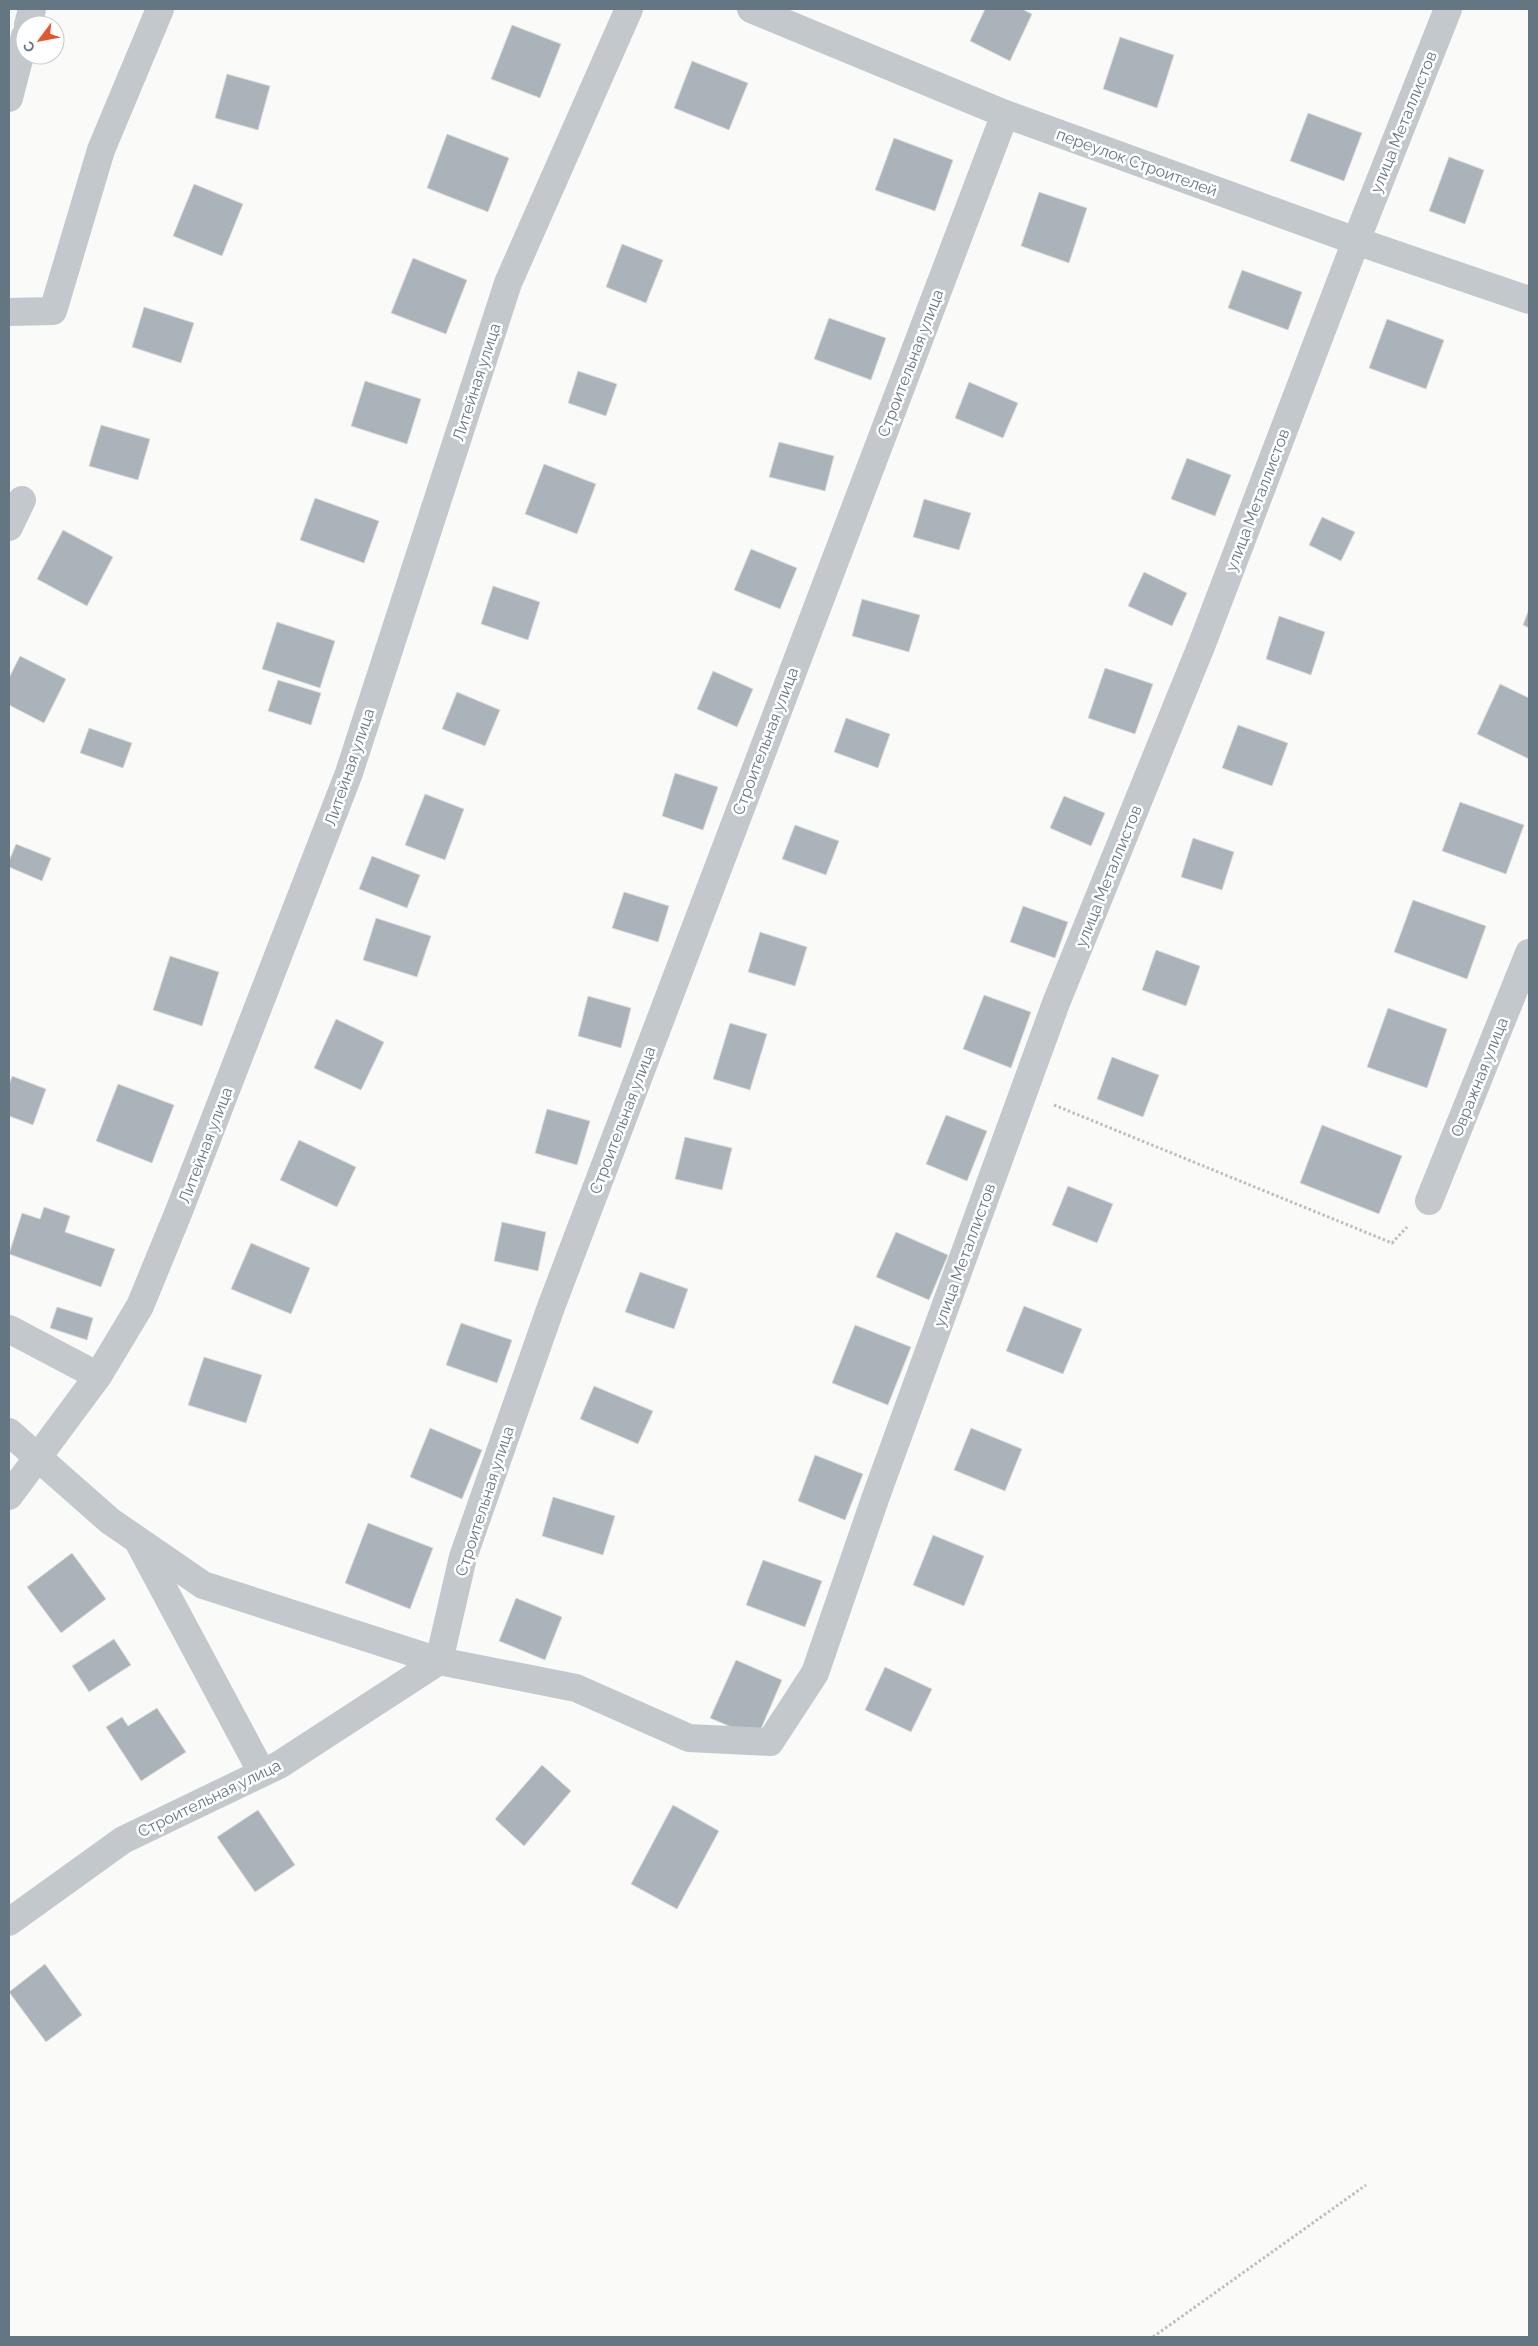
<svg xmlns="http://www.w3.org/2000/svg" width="1538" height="2346" font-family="Raleway,sans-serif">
	<rect width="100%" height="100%" fill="#fafaf8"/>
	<!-- building -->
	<path fill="#aab3b9" stroke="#dcdcda" d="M985,9h37l10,5 -22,47 -40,-20z
		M512,25l49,19 -21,54 -49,-19z
		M1120,37l54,18 -17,53 -54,-19z
		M692,61l56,22 -19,47 -55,-22z
		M227,74l43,12 -12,44 -43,-12z
		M1308,113l54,20 -18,48 -54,-20z
		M447,134l62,24 -21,54 -61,-24z
		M894,138l59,22 -18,51 -60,-21z
		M1449,157l35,13 -19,54 -36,-13z
		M194,184l49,20 -21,52 -49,-20z
		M1039,192l48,16 -18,55 -48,-17z
		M622,244l41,16 -17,43 -40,-16z
		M413,258l54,22 -21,54 -55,-21z
		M1242,270l60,22 -14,38 -60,-22z
		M144,307l50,16 -13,40 -49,-16z
		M829,318l57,20 -15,42 -57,-21z
		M1387,319l57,21 -18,49 -57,-21z
		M578,371l39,13 -11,32 -38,-13z
		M365,381l56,18 -14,45 -56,-18z
		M969,382l49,21 -15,35 -48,-20z
		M101,425l49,14 -12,41 -49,-14z
		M779,442l55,14 -9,35 -56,-14z
		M1187,458l44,17 -16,41 -44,-17z
		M544,464l52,20 -19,50 -52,-20z
		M315,498l64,23 -15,42 -64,-23z
		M924,499l47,14 -12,37 -46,-13z
		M1322,517l33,15 -14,29 -32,-16z
		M63,530l50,27 -26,49 -50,-27z
		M751,549l46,19 -17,41 -46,-19z
		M1144,572l43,21 -15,33 -44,-20z
		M493,586l47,16 -12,38 -47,-16z
		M862,599l58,16 -11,37 -57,-16z
		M1529,609v19l-6,-3z
		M1279,616l46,16 -14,43 -45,-16z
		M277,622l58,19 -15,47 -58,-19z
		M20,656l46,23 -22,44 -35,-18v-27z
		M1105,668l48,16 -18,50 -47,-16z
		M713,671l40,18 -16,38 -40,-18z
		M278,680l43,13 -10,32 -43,-14z
		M1500,684l29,14v61l-52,-25z
		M457,692l43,18 -15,36 -43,-17z
		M846,718l44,16 -12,34 -44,-16z
		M1238,725l50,18 -16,43 -50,-18z
		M89,728l43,15 -9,25 -43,-15z
		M675,773l43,14 -15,43 -41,-14z
		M425,794l39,15 -19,51 -40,-15z
		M1064,796l41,17 -14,33 -41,-18z
		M1460,802l64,23 -18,49 -64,-23z
		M795,825l44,16 -13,34 -44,-16z
		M1193,838l41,14 -12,38 -41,-13z
		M16,844l35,14 -9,23 -33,-14v-6z
		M372,856l48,19 -13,33 -48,-19z
		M624,892l45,14 -11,36 -46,-14z
		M1413,900l73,26 -19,53 -73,-27z
		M1023,906l45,16 -13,36 -45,-16z
		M376,918l55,18 -14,41 -54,-17z
		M760,932l47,15 -12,39 -47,-14z
		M1156,950l44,16 -14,40 -44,-16z
		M170,956l49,16 -17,54 -49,-16z
		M984,995l47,17 -20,56 -48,-19z
		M588,996l43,12 -10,40 -43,-12z
		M1388,1008l59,21 -20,59 -60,-21z
		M336,1019l48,23 -23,48 -47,-22z
		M730,1023l37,11 -17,56 -37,-11z
		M1112,1057l47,18 -16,42 -46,-18z
		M12,1076l34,13 -13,36 -24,-9v-31z
		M118,1084l56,21 -22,58 -56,-22z
		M547,1109l43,12 -13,44 -42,-12z
		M946,1115l41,16 -20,50 -41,-17z
		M1322,1125l80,31 -23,58 -79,-31z
		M685,1137l47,11 -10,42 -47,-11z
		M299,1140l57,27 -19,40 -57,-27z
		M1068,1186l45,18 -16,39 -45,-18z
		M44,1207l26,9 -5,16 50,17 -14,38 -92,-33 13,-41 18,6z
		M502,1222l44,10 -8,39 -44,-10z
		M896,1232l52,23 -19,45 -53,-23z
		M251,1243l59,25 -19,46 -60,-25z
		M640,1272l48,17 -14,40 -49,-17z
		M1024,1306l58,23 -19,45 -57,-23z
		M57,1307l36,11 -6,22 -37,-12z
		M461,1323l51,17 -15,43 -51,-18z
		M855,1325l56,22 -23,58 -56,-22z
		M204,1357l58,18 -16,48 -58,-18z
		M594,1386l59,25 -15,33 -58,-25z
		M430,1428l52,22 -20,49 -52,-22z
		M971,1428l51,21 -17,42 -51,-21z
		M815,1455l48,19 -18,46 -47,-19z
		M553,1497l62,19 -12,39 -61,-19z
		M368,1523l65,25 -23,61 -65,-26z
		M933,1535l51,21 -20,50 -51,-21z
		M72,1553l34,46 -45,34 -34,-46z
		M763,1560l59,21 -17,46 -59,-22z
		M516,1598l46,19 -17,43 -46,-19z
		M114,1639l17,26 -42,27 -17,-26z
		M736,1660l46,20 -25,58 -47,-20z
		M885,1667l47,22 -21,43 -46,-22z
		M157,1708l29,44 -45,29 -35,-54 16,-10 6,9z
		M542,1765l29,26 -47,55 -29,-27z
		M673,1805l46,26 -42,78 -46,-25z
		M258,1810l37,55 -40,27 -38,-55z
		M45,1964l37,51 -36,27 -37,-50z"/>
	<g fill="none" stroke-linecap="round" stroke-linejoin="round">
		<!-- path -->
		<path stroke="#bbbfc2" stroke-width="3" stroke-dasharray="2.5 2.5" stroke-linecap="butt" d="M1054,1105l338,138 15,-16
			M1153,2337l213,-152"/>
		<!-- minor -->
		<path stroke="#c3c8cc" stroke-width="28" d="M751,9l254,105 351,127 173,59
			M28,25l4,-16
			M9,98l16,-62
			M9,312l44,-1 48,-161 59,-141
			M9,527l13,-27
			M1429,1201l100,-248
			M9,1329l89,47
			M9,1432l101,89 93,64 236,76 137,27 113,50 81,4 45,-69 60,-174 181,-496 146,-359 154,-403 92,-232
			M9,1496l89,-120 42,-70 39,-95 170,-438 159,-490 121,-274
			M139,1543l123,230
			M9,1922l114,-82 156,-75 160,-104 24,-104 88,-250 454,-1193"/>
	</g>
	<g text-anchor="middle" stroke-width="5" stroke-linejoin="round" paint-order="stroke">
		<!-- street labels -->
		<g font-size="16" fill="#657683" stroke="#fff">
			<text transform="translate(1403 122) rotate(-68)" y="6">улица Металлистов</text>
			<text transform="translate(1137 162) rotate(20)" y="6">переулок Строителей</text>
			<text transform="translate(910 363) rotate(-69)" y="6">Строительная улица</text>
			<text transform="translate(476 382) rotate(-72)" y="6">Литейная улица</text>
			<text transform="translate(1257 500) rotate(-69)" y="6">улица Металлистов</text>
			<text transform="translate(765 741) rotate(-69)" y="6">Строительная улица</text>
			<text transform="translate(349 767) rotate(-71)" y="6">Литейная улица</text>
			<text transform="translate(1108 876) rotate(-68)" y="6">улица Металлистов</text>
			<text transform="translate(1479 1077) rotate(-68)" y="6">Овражная улица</text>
			<text transform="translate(622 1120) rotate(-69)" y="6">Строительная улица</text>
			<text transform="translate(205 1145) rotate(-69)" y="6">Литейная улица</text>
			<text transform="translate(964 1255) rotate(-70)" y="6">улица Металлистов</text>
			<text transform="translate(484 1501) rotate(-72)" y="6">Строительная улица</text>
			<text transform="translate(209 1798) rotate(-26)" y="6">Строительная улица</text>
		</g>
	</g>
	<!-- border -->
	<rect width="1538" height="2346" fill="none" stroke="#657683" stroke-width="20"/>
	<!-- north arrow -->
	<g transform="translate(40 40) rotate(238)"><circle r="24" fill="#ffffff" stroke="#c1c8cd"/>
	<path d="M0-4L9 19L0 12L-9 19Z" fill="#e4572e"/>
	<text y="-8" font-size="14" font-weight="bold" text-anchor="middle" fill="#657683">С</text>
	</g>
</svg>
